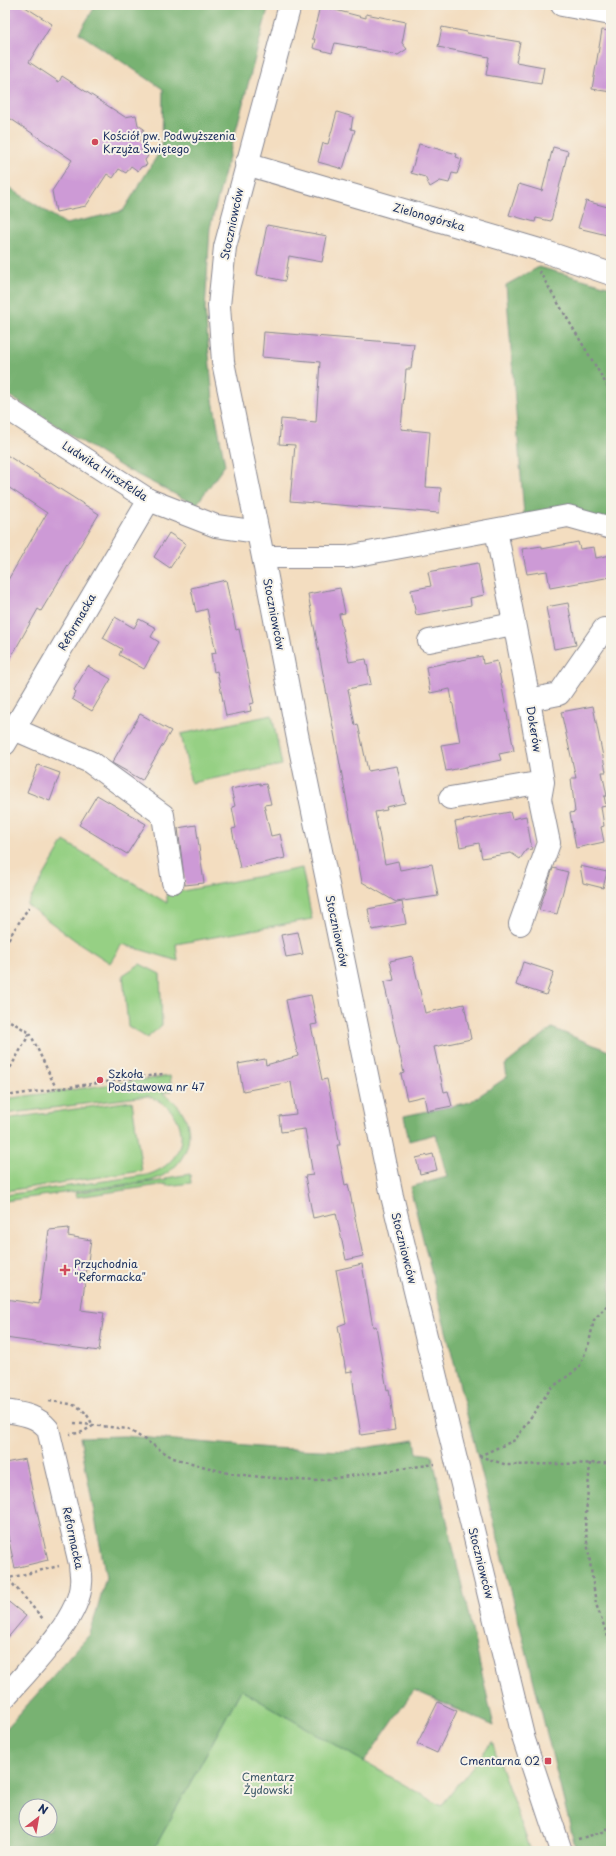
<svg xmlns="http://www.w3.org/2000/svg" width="616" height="1856" font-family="'Playpen Sans',sans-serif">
	<rect width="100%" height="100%" fill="#f7f3e8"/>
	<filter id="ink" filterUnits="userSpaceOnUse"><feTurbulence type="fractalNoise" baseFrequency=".025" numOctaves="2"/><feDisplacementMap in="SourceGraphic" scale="8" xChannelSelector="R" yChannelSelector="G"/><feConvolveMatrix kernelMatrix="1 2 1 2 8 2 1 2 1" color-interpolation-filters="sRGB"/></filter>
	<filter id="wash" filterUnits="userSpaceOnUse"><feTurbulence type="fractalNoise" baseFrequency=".012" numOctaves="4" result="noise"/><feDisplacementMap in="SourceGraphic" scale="16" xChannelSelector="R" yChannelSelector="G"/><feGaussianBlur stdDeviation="0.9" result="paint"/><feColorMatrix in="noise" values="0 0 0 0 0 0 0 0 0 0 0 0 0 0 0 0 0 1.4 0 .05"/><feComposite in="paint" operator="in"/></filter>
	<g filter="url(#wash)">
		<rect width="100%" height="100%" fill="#f3ddc0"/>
		<!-- green -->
		<path fill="#96d084" stroke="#588071" d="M272,715l10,50 -91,18 -10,-49z
			M64,841l103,62v-9l135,-26 10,51 -136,25 2,17 -56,-17 -12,19 -34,-22 -49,-36z
			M140,964l20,10 2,51 -15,13 -19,-12 -5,-51z
			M170,1076l2,15 -10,2c42,24 32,75 -12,88l-145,20v-6l142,-20c46,-14 45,-65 0,-79l-142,18v-15z
			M132,1101l10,70 -137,20v-72z
			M190,1174l1,9 -24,3v-2l-91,13 -1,-4 91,-13v-2z
			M241,1690l200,116 51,-64 39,109h-378z"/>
		<!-- forest -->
		<path fill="#78b272" stroke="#4a7068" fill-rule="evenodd" d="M96,5h173l-59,223 -5,82 8,90 12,65 -29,40 -74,-38 -117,-74v-208l61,39 57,-13 39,-63 1,-59 -84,-56z
			M539,267l72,20v234l-87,-6 -18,-230z
			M552,1028l59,24v799l-35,-1 -166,-663 37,-10 -11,-43 -27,7 -5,-25 66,-14 37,-25 -2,-12z
			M125,1436l146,12 74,3 70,-11 2,13 15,2 62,271 -80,-36 -50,72 -123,-72 -88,161h-148v-121l85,-96 16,-57 -26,-140zM26,1806h24v24h-24z"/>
		<g id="blocks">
			<!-- building -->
			<path fill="#cd9ad6" d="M10,5h12l30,19 -23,38 30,20 3,-6 63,41 11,-2 2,10 6,4 -6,10 8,5 -5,7 7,5 -3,4 2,5 -6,2 -3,4 -7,-5 -5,7 -7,-4 -6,9 -6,-4 -21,32 -30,6 -4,-21 20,-31 -67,-45v-101z
				M320,6l46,12v-4l40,8 -4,21 5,6 -9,6 -63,-12 -3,10 -19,-5 2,-9h-3z
				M442,27l25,5v1l53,9 -4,20 28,5 -3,17 -55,-9 3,-18 -51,-10z
				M602,30l9,1v61l-19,-3z
				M337,112l16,5 -2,12 4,1 -12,39 -25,-7 5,-19 5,1z
				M419,144l38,10 -1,3 6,2 -5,15 -5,-1 -3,10 -9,-2 -10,6 -5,-10 -14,-4z
				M553,147l15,4 -17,70 -15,-3 -1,4 -26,-7 10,-31 23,7z
				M586,201l25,7v28l-33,-8z
				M267,225l60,11 -5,26 -33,-6 -4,25 -28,-6z
				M264,332l150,12 -3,25h-5l-5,60 29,3 -4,55 15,1 -2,25 -149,-12 5,-56 -16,-1 2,-25 35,3 4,-60 -58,-5z
				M5,454l94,60 -58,97 -3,-2 -33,59v-83l42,-72 -42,-28z
				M169,533l17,11 -16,24 -16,-11z
				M578,542l2,7 14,-2 2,11 15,-3v22l-61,11 -3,-17 -20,3 -5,-25 20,-3v3z
				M478,563l6,32 -14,3 1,7 -55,10 -5,-25 20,-4 -3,-14z
				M226,580l10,50 3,-1 15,74 -4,1 1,7 -25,5 -9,-45 -3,1 -3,-18 5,-1 -9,-44 -11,3 -5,-24z
				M340,588l5,25 -6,1 10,48 17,-3 5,25 -23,5 7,36 3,-1 10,47 29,-5 8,37 -19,4 1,3 -12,2 10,52 13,-3 2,9 32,-6 6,32 -42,6 -34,-20 -54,-288z
				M568,603l8,42 -22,4 -8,-42z
				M115,617l19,11 5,-9 17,9 -5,9 8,5 -15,27 -25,-14 3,-6 -19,-11z
				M482,656l1,8 14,-3 17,90 -15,3 2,6 -55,11 -5,-26 19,-3 -10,-53 -20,4 -4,-26z
				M88,666l23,13 -19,32 -20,-12 4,-7 -2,-2z
				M593,706l13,66h-4l5,24h-3l2,10 -5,1 3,19 -3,1 3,15 -28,6 -6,-35 5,-1 -4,-34h5l-15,-66z
				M140,714l31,17 -29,49 -30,-17z
				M38,765l22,8 -10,28 -23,-9z
				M260,783v2l6,-1 5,20 -7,1 7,31 9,-2 5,24 -45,10 -8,-39 4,-1 -4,-21 3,-1 -4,-17z
				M97,795l49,29 -19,30 -48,-29z
				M510,812l2,7 14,-3 6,33 -6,1 -6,9 -9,-6 -29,5 -3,-15 -19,4 -5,-25z
				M196,825l8,58 -19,2 -7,-57z
				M580,866l27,6 -4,16 -20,-5z
				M553,868l15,4 -11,42 -18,-4z
				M402,902l4,22 -34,6 -4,-21z
				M298,932l5,22 -17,3 -5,-22z
				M412,956l13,57 39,-9 7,35 -37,8 10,45 4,-1 4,15 -25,5 -3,-15 -17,4 -6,-26 3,-1 -20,-91 10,-2 -4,-19z
				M523,962l31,10 -8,23 -30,-10z
				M311,995l6,29 -6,1 11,55 5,-1 13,66h-3l8,40 3,-1 15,72 -17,4 -10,-47 -23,5 -8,-42 8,-1 -8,-46 -24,3 -2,-16 17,-2 -5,-32 -48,9 -5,-27 27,-5 1,6 32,-9 -12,-56z
				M433,1154l4,16 -17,4 -4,-16z
				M69,1228l-1,8 23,4 -10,70 23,3 -5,38 -94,-13v-39l34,5 10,-74z
				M362,1264l11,63 3,-1 11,64 2,-1 6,41 -34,5 -6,-36 -3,-28 -6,1 -8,-46 8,-3 -10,-53z
				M25,1459l23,101 -33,8 -10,-45v-60z
				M5,1599l21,17 -21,25z
				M438,1702l19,9 -20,42 -20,-9z"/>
		</g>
	</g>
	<g filter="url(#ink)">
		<use href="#blocks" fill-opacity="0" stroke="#87868f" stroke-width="1"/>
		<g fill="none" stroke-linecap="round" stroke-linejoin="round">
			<defs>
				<path id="minor" d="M290,5l-65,242 -6,59 4,56 40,195 34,177 95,462 132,544 37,111
					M562,5l49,9
					M246,164l297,87 68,23
					M5,407l144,93 67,26 42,6
					M496,530l33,170 14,82 -3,17 9,44 -29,81
					M263,557h84l221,-41 43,12
					M429,641l84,-17
					M529,700l30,-6 45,-65
					M14,729l76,33 73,53 10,67
					M5,744l144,-244
					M450,798l93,-16
					M5,1411c17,3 32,4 43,18l32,135c0,6 2,13 1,19 -1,36 -53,87 -76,114"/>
			</defs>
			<!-- minor casing -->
			<use href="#minor" stroke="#87868f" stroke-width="24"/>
			<!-- path -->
			<path stroke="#87868f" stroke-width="2.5" stroke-dasharray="3 3" stroke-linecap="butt" d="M539,271l72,121
				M5,944l24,-37
				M5,1018l25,15 -25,44
				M30,1033l26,55
				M5,1096l158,-22
				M49,1401c23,3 34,2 44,25l-13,7 -10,1
				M74,1423l54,6 45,29 55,15 32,4 54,4 121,-17
				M479,1456l36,-16 36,-52 28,-20 10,-25 5,-23 17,-19
				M479,1456l28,9 104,-2
				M590,1463l-5,64 11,77 15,41
				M5,1575l39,45
				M5,1579l54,-13
				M578,1839l28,-8 5,-9"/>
			<!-- minor -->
			<use href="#minor" stroke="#fff" stroke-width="22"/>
		</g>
	</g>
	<!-- markers -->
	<g fill="#d1495b" stroke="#f7f3e8" stroke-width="1.5">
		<circle cx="95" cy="142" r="4"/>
		<circle cx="100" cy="1080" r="4"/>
		<path d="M63 1264h4v4h4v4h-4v4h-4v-4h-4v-4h4z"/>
		<rect x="544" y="1757" width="8" height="8" rx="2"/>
	</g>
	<g text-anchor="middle" stroke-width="4" stroke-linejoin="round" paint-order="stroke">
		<!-- poi labels -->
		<g font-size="11" fill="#1b2f5e" stroke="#f7f3e8" text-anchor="start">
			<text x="103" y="140">Kościół pw. Podwyższenia<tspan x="103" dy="13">Krzyża Świętego</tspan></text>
			<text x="108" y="1078">Szkoła<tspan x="108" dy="13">Podstawowa nr 47</tspan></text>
			<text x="74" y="1268">Przychodnia<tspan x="74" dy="13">"Reformacka"</tspan></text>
			<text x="540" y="1765" text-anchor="end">Cmentarna 02</text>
		</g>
		<!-- street labels -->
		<g font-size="11" fill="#1b2f5e" stroke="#f7f3e8">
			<text transform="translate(429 217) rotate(16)" y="4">Zielonogórska</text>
			<text transform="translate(232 224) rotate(-78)" y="4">Stoczniowców</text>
			<text transform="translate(105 471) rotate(33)" y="4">Ludwika Hirszfelda</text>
			<text transform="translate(274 614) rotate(79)" y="4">Stoczniowców</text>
			<text transform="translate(77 622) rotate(-60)" y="4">Reformacka</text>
			<text transform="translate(534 729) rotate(81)" y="4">Dokerów</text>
			<text transform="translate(337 931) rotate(78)" y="4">Stoczniowców</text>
			<text transform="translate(404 1248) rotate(76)" y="4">Stoczniowców</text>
			<text transform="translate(73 1538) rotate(78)" y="4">Reformacka</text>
			<text transform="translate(481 1563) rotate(76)" y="4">Stoczniowców</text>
		</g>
		<!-- park labels -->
		<g font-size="11" fill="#3a5768" stroke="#f7f3e8">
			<text x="268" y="1781">Cmentarz<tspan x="268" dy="13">Żydowski</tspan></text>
		</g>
	</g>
	<!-- margin -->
	<rect width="616" height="1856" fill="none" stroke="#f7f3e8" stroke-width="20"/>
	<!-- north arrow -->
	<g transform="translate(38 1818) rotate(31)"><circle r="19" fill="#f7f3e8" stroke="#9fa5b1"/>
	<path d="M0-3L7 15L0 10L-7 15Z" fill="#d1495b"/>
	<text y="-6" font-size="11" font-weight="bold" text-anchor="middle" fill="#1b2f5e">N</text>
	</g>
</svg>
